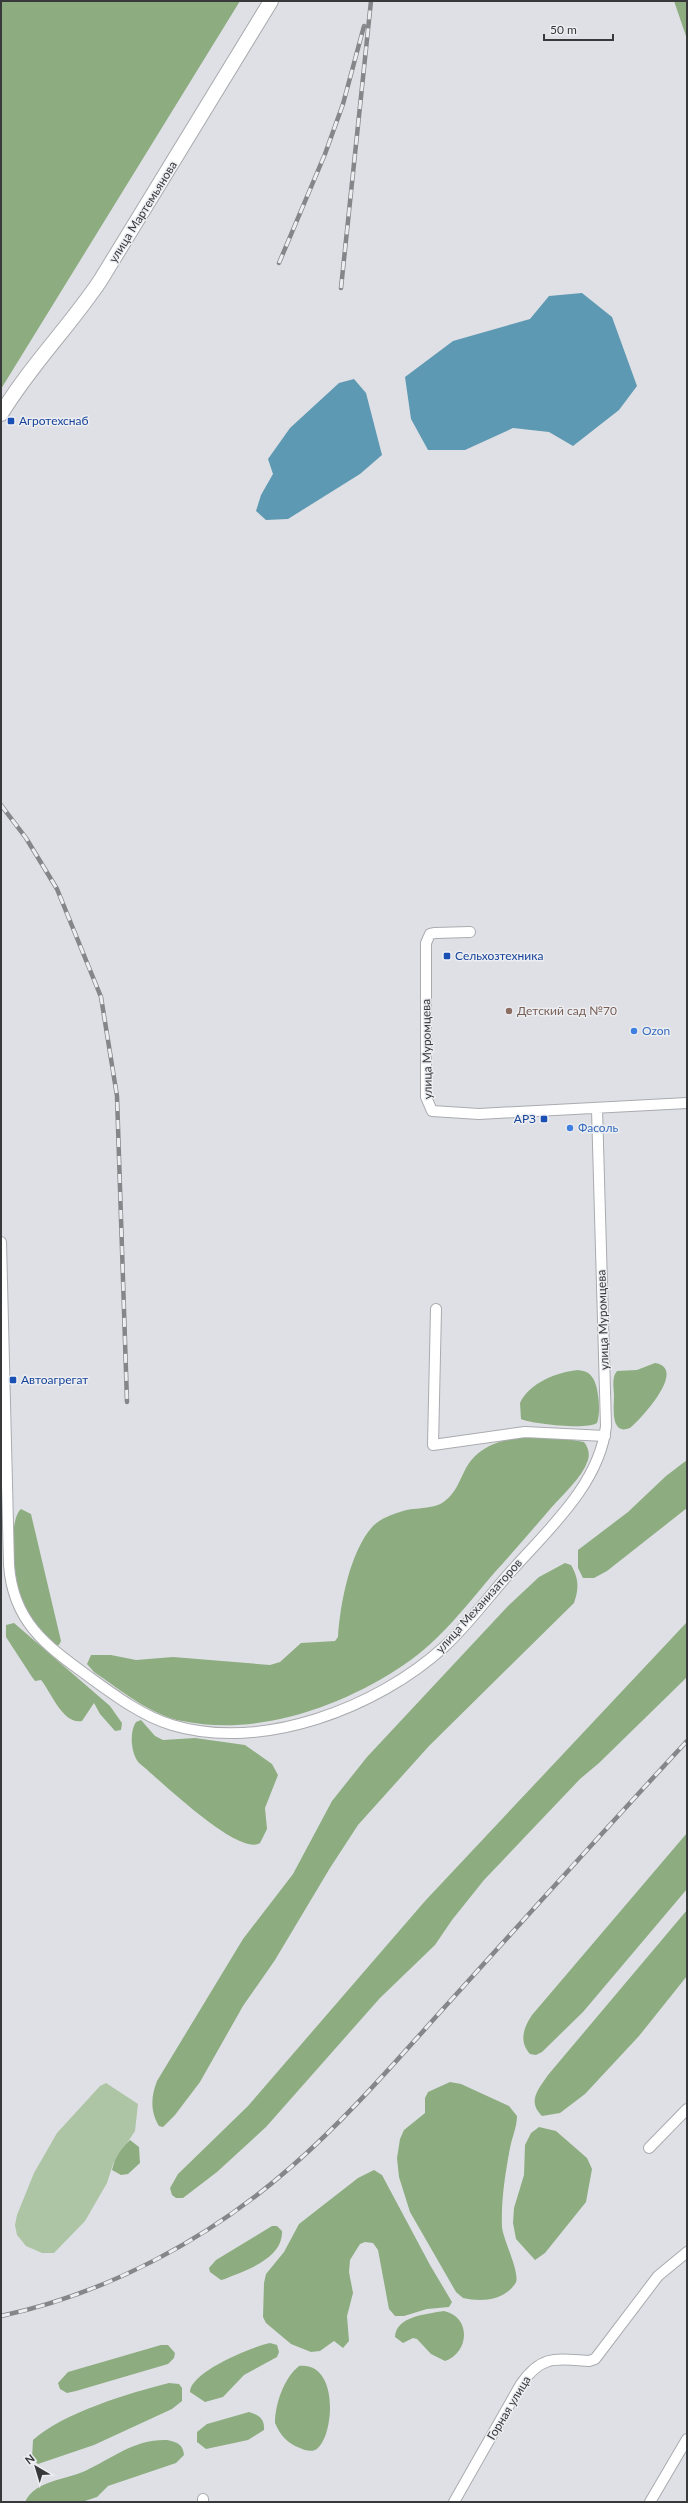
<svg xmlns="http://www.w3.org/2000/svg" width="688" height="2503" font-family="Lato,sans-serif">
	<rect width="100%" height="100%" fill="#dfe0e5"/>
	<!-- green -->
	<path fill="#adc5a4" d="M106,2083l32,21 -3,27 -22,33 -6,19 -22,38 -31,32h-12l-16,-7 -9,-11 -2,-10 2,-10 17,-42 23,-40 43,-47z"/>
	<!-- forest -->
	<path fill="#8dad81" d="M1,1h239l-239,388z
		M674,1h13v38z
		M655,1363c33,5 -14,56 -25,65 -20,8 -16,-21 -16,-32 0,-7 -2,-15 1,-22l2,-3 20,-1z
		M578,1370c6,1 11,2 14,7 7,8 9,37 5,46 -10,7 -65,1 -76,-4l-1,-16c9,-20 37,-31 58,-33z
		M528,1435l28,2 28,5c4,5 6,11 4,18 -6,18 -25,34 -37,48 -18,21 -37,43 -56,64 -30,35 -59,74 -99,98 -61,39 -141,66 -214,51 -32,-6 -61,-31 -88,-49l-7,-8 4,-9h20l25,5 37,-3 97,8 10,-3 21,-19 34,-2 3,-4c2,-33 12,-86 35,-111 8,-8 20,-12 30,-15 13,-4 32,-1 43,-11 9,-7 13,-18 18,-28 13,-27 36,-31 64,-37z
		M687,1460v48l-80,63 -13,7h-11l-5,-10v-18l50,-38 38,-36z
		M21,1509l10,5 30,127 -2,4c-8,1 -12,-7 -17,-12 -8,-11 -16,-21 -21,-34 -6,-17 -14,-78 0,-90z
		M565,1563l6,2c8,14 8,23 3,38l-145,143 -71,79 -28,43 -55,92 -32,46 -43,76 -25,33 -12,12 -4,-1c-9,-14 -8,-30 -2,-45l86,-142 50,-65 39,-73 35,-44 141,-151 31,-29z
		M687,1622v55l-4,4 -84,82 -19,16 -96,101 -32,40 -17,25 -55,53 -114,129 -49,45 -34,26h-7l-4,-3 -2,-7 8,-14 70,-68 177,-205z
		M14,1623l96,83 12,17 -1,7 -6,1 -15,-17 -6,-11 -12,18c-19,4 -31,-29 -41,-41l-6,1 -3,-4 -26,-40v-12z
		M141,1720l14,16 8,4 32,-2 50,7 27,19 6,11 -13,33 2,21 -7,14c-22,14 -102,-65 -121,-80 -8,-9 -10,-31 -3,-41z
		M687,1833v56l-104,123 -41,40 -6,3 -6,-1c-11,-12 -7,-26 2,-39z
		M687,1910v66l-48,60 -54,58 -25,19 -18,3c-15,-15 -4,-26 6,-41z
		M450,2082l11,2 48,22 8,10c0,11 -5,21 -7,32 -5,27 -9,52 -8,79 1,13 20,49 13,57 -12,17 -34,18 -52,14l-7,-6 -46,-80 -11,-35 -2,-19 3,-19 4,-9 21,-17v-15l3,-6z
		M539,2127l17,4 31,27 5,11 -6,33 -41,51 -10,7 -19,-21 -3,-16 1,-15 10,-33 1,-30 6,-12z
		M130,2140l9,7 1,16 -12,11 -7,1 -9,-5c3,-13 9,-21 18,-30z
		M374,2170l8,5 48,90 22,37 -3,5 -22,2 -23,7h-9l-6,-7 -11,-59 -5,-7 -8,-1 -5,2 -10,16 -1,12 4,21 -6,23 2,25 -6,7 -9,-7 -14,10 -9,1 -20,-8 -25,-21 -3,-6 1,-34 2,-9 18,-22 15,-28 59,-46z
		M272,2226h5l5,5c1,28 -36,39 -57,48l-4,1 -11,-8 -1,-4 7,-8z
		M444,2311c28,6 25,42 1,50l-14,-7 -14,-15 -4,-1 -10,5 -8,-6c1,-21 32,-23 49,-26z
		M270,2343l7,2 2,7 -2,5 -33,18 -21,22 -18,5 -15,-10c0,-20 61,-45 80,-49z
		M161,2345h7l7,8 -1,5 -6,6 -92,27 -9,2 -7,-4 -2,-6 10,-11z
		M299,2366c42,-5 35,75 16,84 -5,2 -11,0 -15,-2 -12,-4 -20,-13 -25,-25 0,-19 9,-45 24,-57z
		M169,2383l10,1 3,4v13l-10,8 -78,36 -56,19 -6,-6 1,-18c30,-27 96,-47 136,-57z
		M249,2412c10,3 16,7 15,18l-16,10 -42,9 -9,-7v-10l10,-8z
		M167,2440c10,2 16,4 17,15l-8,8 -68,23 -11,11 -15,5h-57c10,-22 41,-22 60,-31 28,-13 49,-32 82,-31z"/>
	<!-- water -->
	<path fill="#5d99b2" d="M582,293l30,24 25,69 -18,24 -46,36 -24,-14 -36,-4 -48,22h-37l-17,-31 -6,-42 48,-36 77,-22 19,-23z
		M354,379l12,14 16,62 -22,19 -72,45 -22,1 -10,-9 5,-16 12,-21 -5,-15 22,-31 49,-45z"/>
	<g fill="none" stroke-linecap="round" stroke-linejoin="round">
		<defs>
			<path id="street" d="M470,932l-35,1 -5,1 -4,9v154l6,14 47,3 208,-11
				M1,1242l8,323c4,56 36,80 79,111 26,19 54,40 84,49 90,27 205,-17 272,-78 26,-24 47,-54 71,-80 36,-40 85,-85 91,-141l-9,-317
				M436,1309l-3,136 92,-13 80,4
				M649,2148l38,-39
				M203,2502v-3
				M454,2502l67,-118c21,-30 36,-25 68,-23l6,-2 63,-83 29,-24
				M650,2502l37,-63"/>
			<path id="secondary" d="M1,414c29,-48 68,-87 99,-133l171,-280"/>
		</defs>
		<!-- street casing -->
		<use href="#street" stroke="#a9abaf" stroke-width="12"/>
		<!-- secondary casing -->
		<use href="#secondary" stroke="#a9abaf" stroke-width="16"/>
		<!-- street -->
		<use href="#street" stroke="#fff" stroke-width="10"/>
		<!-- secondary -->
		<use href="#secondary" stroke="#fff" stroke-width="14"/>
		<defs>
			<path id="rail" d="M279,263l46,-109 18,-50 21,-78
				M341,288l30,-287
				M1,805l25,33 31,51 44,108 16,99 10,306
				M1,2316c107,-23 208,-77 290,-149 62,-54 116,-119 171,-179 75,-83 149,-165 225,-247"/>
		</defs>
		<!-- rail casing -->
		<use href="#rail" stroke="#858689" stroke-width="4.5"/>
		<!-- rail -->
		<use href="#rail" stroke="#eceef2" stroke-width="3" stroke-dasharray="9" stroke-linecap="butt"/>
	</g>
	<!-- markers -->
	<g fill="#1a4fb4" stroke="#eceef2" stroke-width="1.5">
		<rect x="7" y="417" width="8" height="8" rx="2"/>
		<rect x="443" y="952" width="8" height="8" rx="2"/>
		<rect x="540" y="1115" width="8" height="8" rx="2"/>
		<rect x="9" y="1376" width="8" height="8" rx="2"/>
	</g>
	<circle fill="#8d6e63" stroke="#eceef2" stroke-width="1.5" cx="509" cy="1011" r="4"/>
	<g fill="#3f7fe0" stroke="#eceef2" stroke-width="1.5">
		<circle cx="634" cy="1031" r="4"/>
		<circle cx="570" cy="1128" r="4"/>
	</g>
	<g text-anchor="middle" stroke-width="3" stroke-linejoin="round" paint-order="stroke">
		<!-- street labels -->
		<g font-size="12" fill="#38393a" stroke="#eceef2">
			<text transform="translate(143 212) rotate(-58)" y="4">улица Мартемьянова</text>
			<text transform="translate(427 1049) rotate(-91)" y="4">улица Муромцева</text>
			<text transform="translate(603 1320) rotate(-92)" y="4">улица Муромцева</text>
			<text transform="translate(479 1606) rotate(-48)" y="4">улица Механизаторов</text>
			<text transform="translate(509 2408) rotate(-59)" y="4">Горная улица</text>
		</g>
		<!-- transit labels -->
		<g font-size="12" fill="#164399" stroke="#eceef2" text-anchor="start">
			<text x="19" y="425">Агротехснаб</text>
			<text x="455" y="960">Сельхозтехника</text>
			<text x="536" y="1123" text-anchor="end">АРЗ</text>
			<text x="21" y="1384">Автоагрегат</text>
		</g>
		<!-- education labels -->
		<g font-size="12" fill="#785e54" stroke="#eceef2" text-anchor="start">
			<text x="517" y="1015">Детский сад №70</text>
		</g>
		<!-- shop labels -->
		<g font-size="12" fill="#366cbe" stroke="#eceef2" text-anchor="start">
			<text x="642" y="1035">Ozon</text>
			<text x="578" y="1132">Фасоль</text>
		</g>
	</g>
	<!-- border -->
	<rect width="688" height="2503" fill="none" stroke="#38393a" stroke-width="4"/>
	<!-- north arrow -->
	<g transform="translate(36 2467) rotate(322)" stroke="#eceef2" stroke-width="3" paint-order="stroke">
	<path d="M0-3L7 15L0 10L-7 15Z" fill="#38393a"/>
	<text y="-6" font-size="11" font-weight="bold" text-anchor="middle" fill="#38393a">N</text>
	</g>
	<!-- scale -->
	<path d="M544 34v6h69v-6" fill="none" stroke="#38393a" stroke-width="2"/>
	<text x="550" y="34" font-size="12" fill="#38393a" stroke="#eceef2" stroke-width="3" paint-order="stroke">50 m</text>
</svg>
